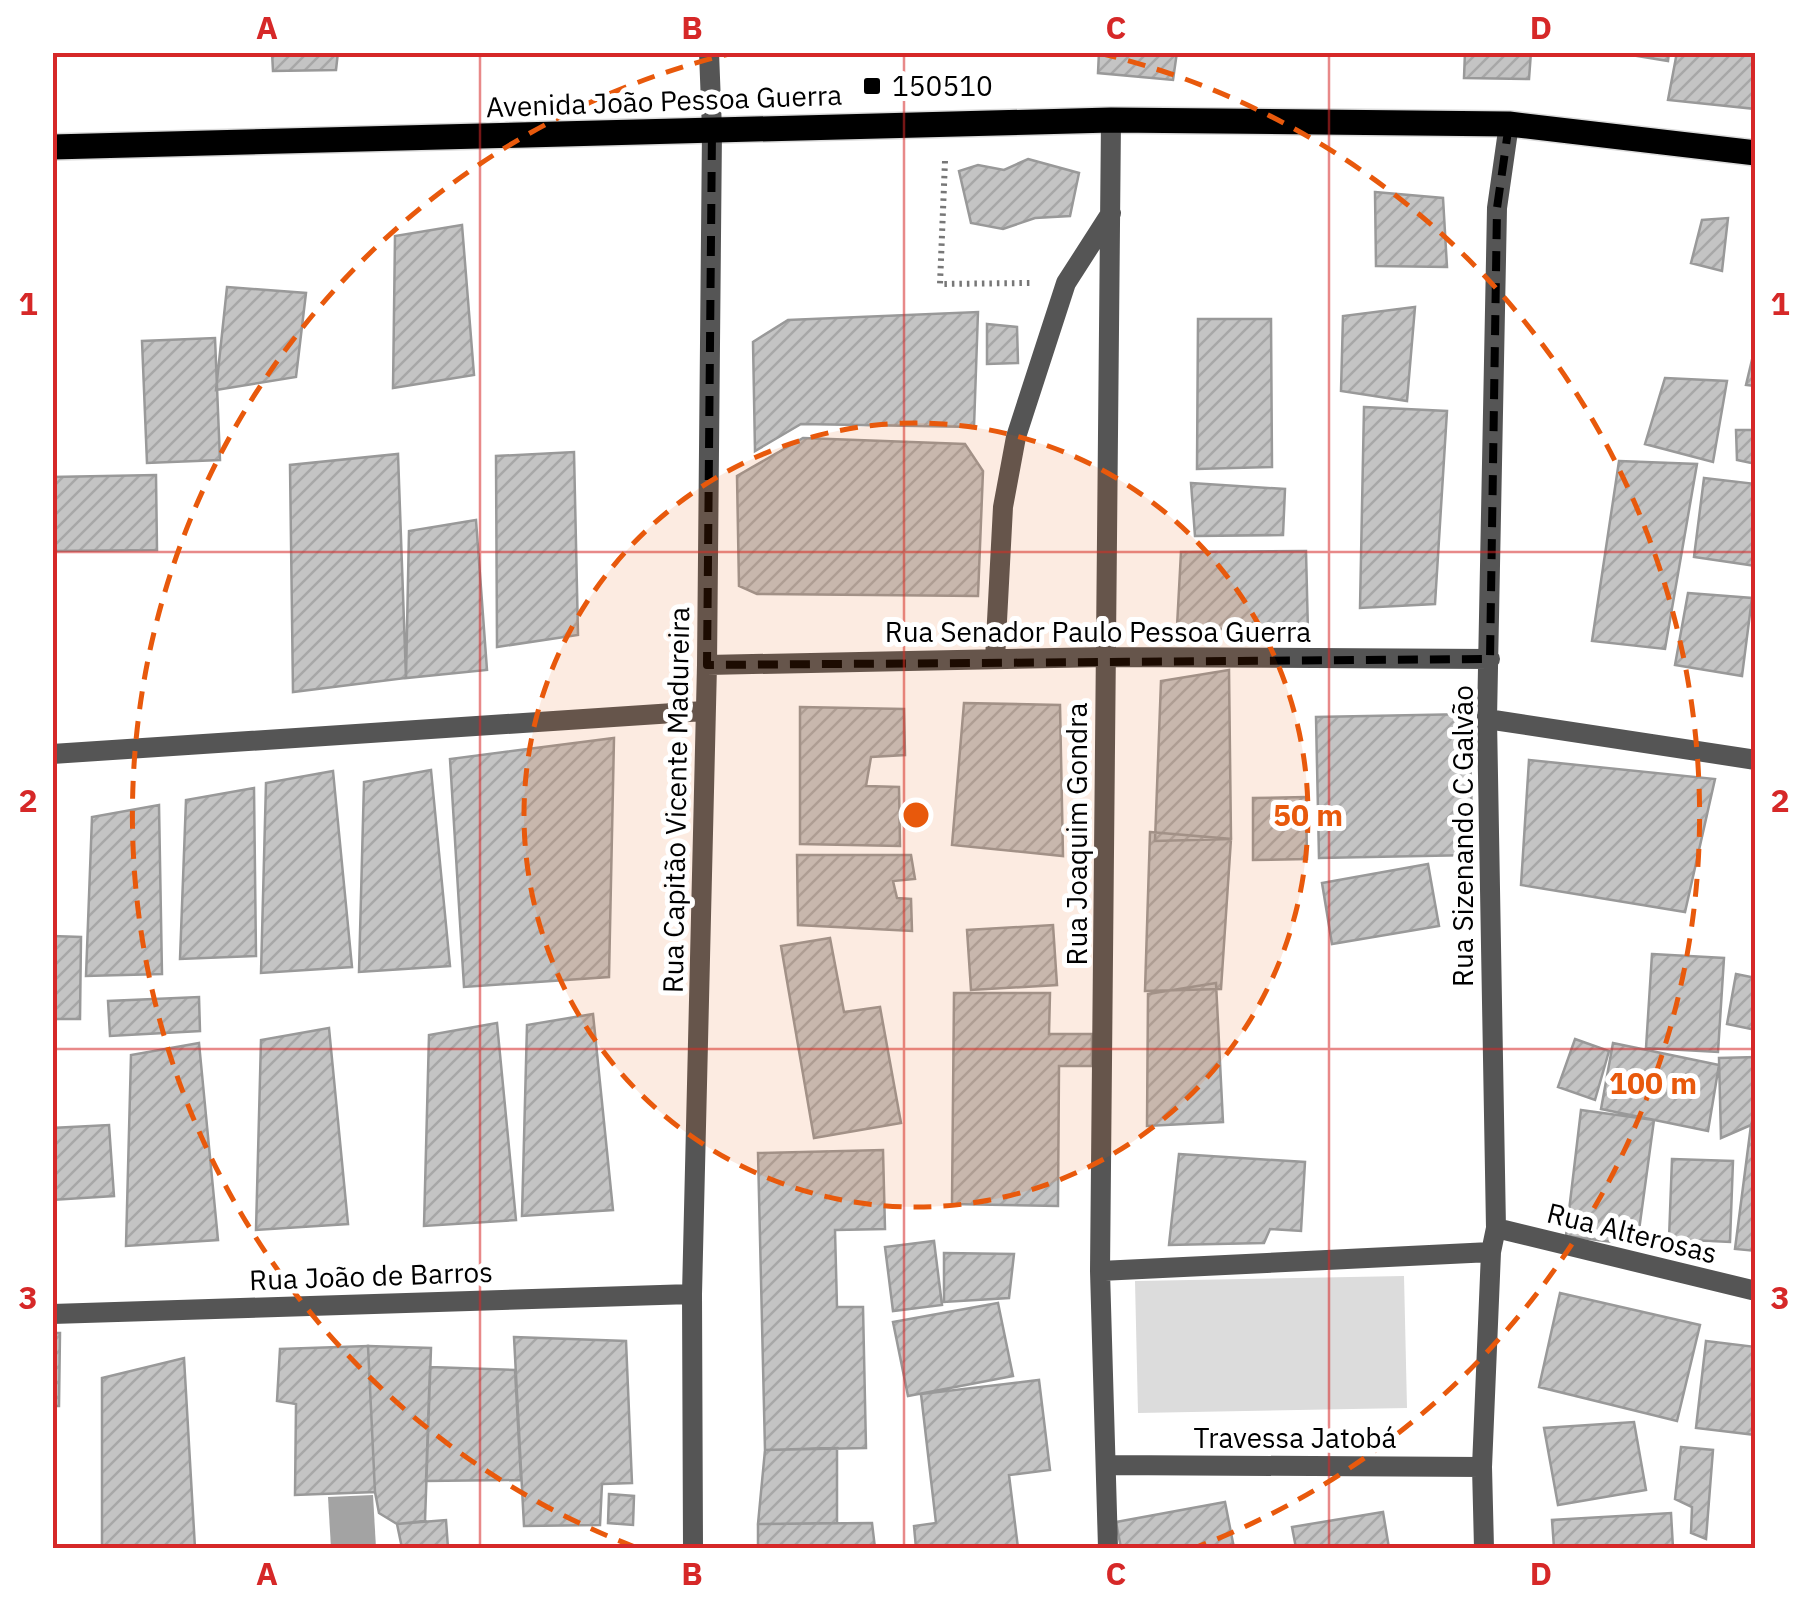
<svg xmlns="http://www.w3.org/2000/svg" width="1808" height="1601" font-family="'IBM Plex Sans',sans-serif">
	<defs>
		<pattern id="building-hatch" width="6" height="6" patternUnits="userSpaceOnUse" patternTransform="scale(2.5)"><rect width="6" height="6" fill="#c4c4c4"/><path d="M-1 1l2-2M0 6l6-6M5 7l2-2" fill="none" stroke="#a7a7a7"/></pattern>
	</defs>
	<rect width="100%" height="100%" fill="#fff"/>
	<!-- grass -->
	<path fill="#dcdcdc" d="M1404,1276l3,132 -269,5 -3,-132z"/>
	<!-- water -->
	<path fill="#a3a3a3" d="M373,1495l3,53h-45l-3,-51z"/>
	<!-- building -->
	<path fill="url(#building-hatch)" stroke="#999" stroke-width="2.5" d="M272,52h66l-2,18 -63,1z
		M1099,52h78l-4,28 -75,-7z
		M1465,52h66l-2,27 -65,-1z
		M1613,52h56l-1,9z
		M1677,52h79v57l-88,-9z
		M1028,159l51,14 -9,43 -35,2 -32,11 -32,-6 -12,-52 19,-6 26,5z
		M1375,192l68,6 4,69 -71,-1z
		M1728,218l-6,53 -31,-8 11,-43z
		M462,225l12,150 -81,13 2,-152z
		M227,287l79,6 -10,84 -80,13z
		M1415,307l-8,94 -66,-10 2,-75z
		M978,312l-4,115 -173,-3 -46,27 -2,-109 35,-22z
		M1198,319h73l1,148 -75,2z
		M987,324l30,3 1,36 -31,1z
		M215,338l5,122 -73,3 -5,-122z
		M1756,343v43l-10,-1z
		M1665,378l62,3 -14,81 -68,-18z
		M1364,407l83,4 -12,193 -75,4z
		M1736,430h20v34l-19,-4z
		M803,438l162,6 18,27 -5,125 -221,-2 -18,-8 -2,-110z
		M574,452l4,183 -81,12 -1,-191z
		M398,454l8,224 -113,14 -3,-227z
		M1619,461l78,3 -32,185 -73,-8z
		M156,475l1,75 -105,1v-74z
		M1704,478l52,6v82l-62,-9z
		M1191,483l94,6 -2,46 -88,1z
		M476,520l11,150 -81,8 3,-147z
		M1306,551l2,82 -131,-6 4,-75z
		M1688,593l64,5 -10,78 -67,-11z
		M1229,670l2,169 -76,2 6,-160z
		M964,703l96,2 3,151 -111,-11z
		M800,707l104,2 1,46 -34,2 -5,29 33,1 1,59 -100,-2z
		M1469,714l4,141 -154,3 -3,-141z
		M614,738l-5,239 -145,10 -14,-228z
		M1529,760l186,19 -30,133 -164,-27z
		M431,770l19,196 -91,6 5,-190z
		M333,771l19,196 -91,6 5,-190z
		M254,788l2,168 -76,3 6,-159z
		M1306,797l1,62 -54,1v-62z
		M159,805l3,169 -76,2 6,-159z
		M1150,832l81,7 -10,150 -76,2z
		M797,855h114l4,24 -22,2 4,17 14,1 1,32 -114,-6z
		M1428,864l11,62 -107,18 -10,-61z
		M1053,925l4,60 -86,5 -4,-60z
		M52,936l29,1 -1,82h-28z
		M830,938l14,74 36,-5 21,116 -87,15 -33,-192z
		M1652,954l72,4 -6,94 -72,-4z
		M1736,974l20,4v52l-29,-6z
		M1216,983l7,139 -76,4 1,-132z
		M954,993h96l-1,41h43v32h-33l-1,140 -106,-2z
		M199,997l1,34 -90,5 -2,-35z
		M593,1014l20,196 -91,6 5,-191z
		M497,1023l19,197 -92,6 5,-191z
		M329,1028l19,196 -92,6 5,-190z
		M1575,1039l34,12 -14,49 -37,-13z
		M199,1043l19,197 -92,6 5,-191z
		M1613,1043l106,22 -11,66 -107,-22z
		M1756,1057v51l-5,17 -30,13 -2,-80z
		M1581,1110l73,10 -17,125 -71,-9z
		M109,1125l5,71 -62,4v-72z
		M1751,1125l5,1v125l-21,-2z
		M883,1150l2,79 -50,1 2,77h26l3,141 -101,2 -7,-297z
		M1179,1154l126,8 -4,69 -31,-2 -6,14 -95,2z
		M1672,1159l61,2 -3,81 -61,-3z
		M934,1241l8,64 -49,6 -8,-64z
		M944,1253l70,1 -5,44 -65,4z
		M1560,1293l140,32 -23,96 -138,-34z
		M998,1303l15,73 -105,20 -15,-74z
		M52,1333h8l-1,73h-7z
		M514,1337l112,4 6,142 -30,1 -2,41 -76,1z
		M1706,1341l50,6v88l-60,-7z
		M368,1346l7,146 -80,3 1,-91 -19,-3 3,-52z
		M368,1346l63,2 -6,173 -28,3 -18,-11 -4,-21z
		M184,1358l11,190h-93v-170z
		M430,1367l85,3 6,110 -95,1z
		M1039,1380l11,90 -41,5 9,73h-102l-2,-22 22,-3 -15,-129z
		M1634,1422l12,68 -88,15 -14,-77z
		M1681,1447l32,3 -7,89 -15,-6 1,-26 -17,-8z
		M837,1448v75l-79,1 7,-74z
		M609,1494l25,2 -1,29 -25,-2z
		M1225,1502l9,46h-113l-5,-26z
		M1383,1512l6,36h-93l-4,-21z
		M1671,1513l2,35h-119l-2,-28z
		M446,1520l2,28h-46l-5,-24z
		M872,1523l3,25h-117v-24z"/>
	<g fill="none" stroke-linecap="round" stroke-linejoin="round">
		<defs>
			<path id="primary" d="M52,147l1059,-27 398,4 247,29"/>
		</defs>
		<!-- primary casing -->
		<use href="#primary" stroke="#dbdbdb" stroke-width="28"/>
		<!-- path -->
		<path stroke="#777" stroke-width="6" stroke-dasharray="2.5 5" stroke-linecap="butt" d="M945,161l-5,123 90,-1"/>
		<!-- street -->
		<path stroke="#555" stroke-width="20" d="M995,659l8,-152 13,-70 50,-154 45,-70
			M707,665l399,-8 384,2
			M1487,719l269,41
			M52,754l652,-43
			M1496,1228l260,63
			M1100,1271l391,-19
			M52,1314l640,-20
			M1107,1465l375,2
			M693,1548l-1,-254 15,-629 5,-535 -3,-78
			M1108,1548l-8,-277 11,-1151
			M1484,1548l-2,-81 9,-215 5,-24 -9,-509 10,-511 12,-84"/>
		<!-- primary -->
		<use href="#primary" stroke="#000" stroke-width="25"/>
	</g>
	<!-- marked area -->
	<path fill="none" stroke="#000" stroke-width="8" stroke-dasharray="20 12" stroke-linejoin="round" d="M1509,124l-12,84 -7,451 -783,6 5,-535z"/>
	<!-- grid -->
	<path fill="none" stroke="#d62828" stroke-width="2.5" stroke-opacity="0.55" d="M480,52v1496M904,52v1496M1329,52v1496M52,552h1704M52,1049h1704"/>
	<!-- distance rings -->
	<circle cx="916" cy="815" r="392" fill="#e8590c" fill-opacity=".12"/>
	<g fill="none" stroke="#e8590c" stroke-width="5" stroke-dasharray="18 12">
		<circle cx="916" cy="815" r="392"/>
		<path d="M635 1547A784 784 0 0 1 733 53M1099 53A784 784 0 0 1 1197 1547"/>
	</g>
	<!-- markers -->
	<rect fill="#000" stroke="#fff" stroke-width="4" x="862" y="76" width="20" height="20" rx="5"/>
	<g text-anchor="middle" stroke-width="10" stroke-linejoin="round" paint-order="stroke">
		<!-- poi labels -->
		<g font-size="28" fill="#000" stroke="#fff" text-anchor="start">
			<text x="892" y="96">150510</text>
		</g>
		<!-- street labels -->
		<g font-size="28" fill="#000" stroke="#fff">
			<text transform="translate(664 101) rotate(-2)" y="10">Avenida João Pessoa Guerra</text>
			<text x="1098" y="642">Rua Senador Paulo Pessoa Guerra</text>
			<text transform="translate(676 800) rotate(-89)" y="10">Rua Capitão Vicente Madureira</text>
			<text transform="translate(1077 834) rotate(-90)" y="10">Rua Joaquim Gondra</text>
			<text transform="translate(1463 836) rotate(-90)" y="10">Rua Sizenando C Galvão</text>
			<text transform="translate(1632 1233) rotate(14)" y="10">Rua Alterosas</text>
			<text transform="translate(371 1276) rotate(-2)" y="10">Rua João de Barros</text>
			<text x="1295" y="1448">Travessa Jatobá</text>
		</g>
	</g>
	<circle cx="916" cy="815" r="15" fill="#e8590c" stroke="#fff" stroke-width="5"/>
	<g font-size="30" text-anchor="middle" font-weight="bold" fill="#e8590c" stroke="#fff" stroke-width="10" stroke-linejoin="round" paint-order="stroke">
		<text x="1308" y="826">50 m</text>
		<text x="1653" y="1094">100 m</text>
	</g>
	<!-- border -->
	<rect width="1808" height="1601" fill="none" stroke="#ffffff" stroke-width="110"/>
	<rect x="55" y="55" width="1698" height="1491" fill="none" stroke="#d62828" stroke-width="4"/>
	<g font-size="32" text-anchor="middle" font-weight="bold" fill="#d62828">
		<text x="267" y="39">A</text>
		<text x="692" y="39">B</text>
		<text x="1116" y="39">C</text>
		<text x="1541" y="39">D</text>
		<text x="28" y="315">1</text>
		<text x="1780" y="315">1</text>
		<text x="28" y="812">2</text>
		<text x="1780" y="812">2</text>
		<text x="28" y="1309">3</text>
		<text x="1780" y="1309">3</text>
		<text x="267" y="1585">A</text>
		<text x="692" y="1585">B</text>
		<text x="1116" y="1585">C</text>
		<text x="1541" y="1585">D</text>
	</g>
</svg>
